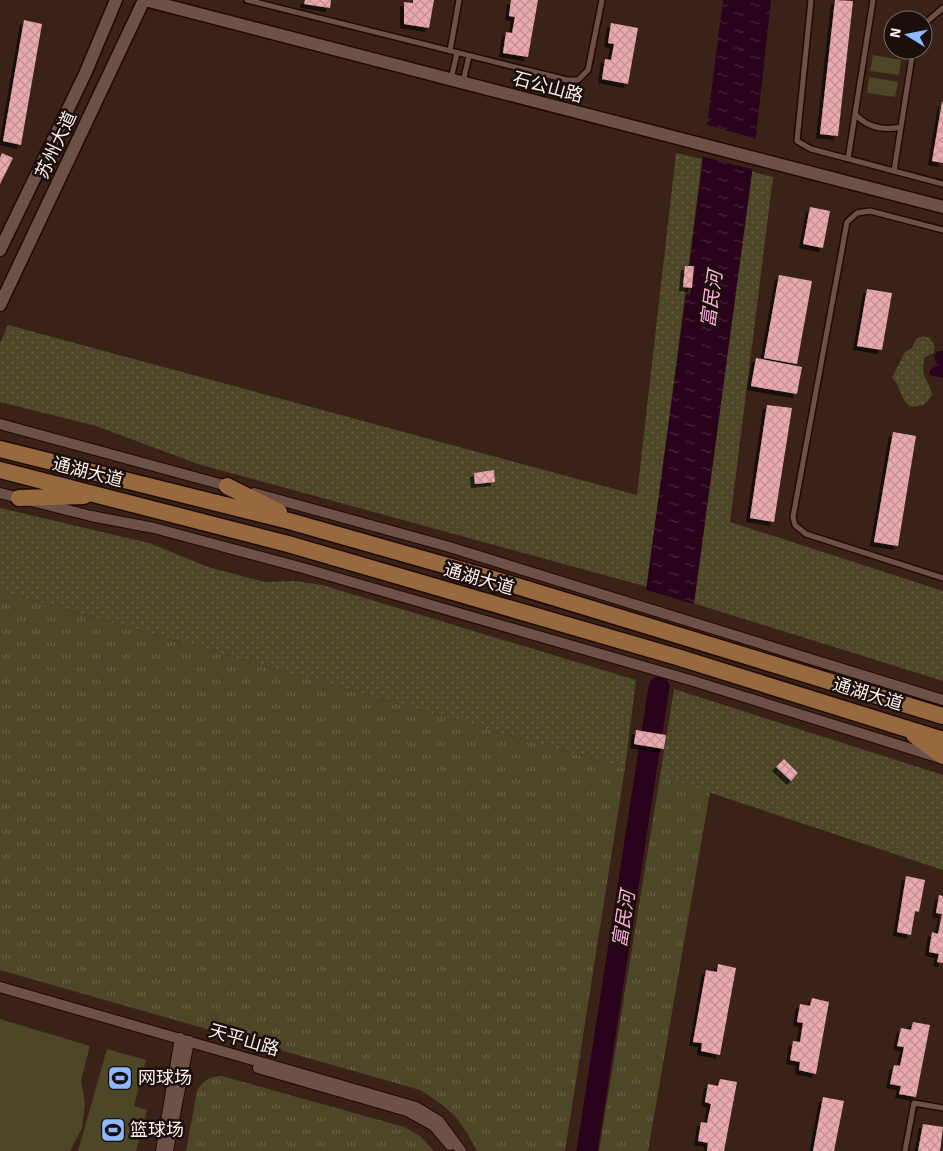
<svg xmlns="http://www.w3.org/2000/svg" width="943" height="1151" font-family="Signika,'Noto Sans SC',sans-serif">
	<defs>
		<pattern id="grass-tufts" width="24" height="20" patternUnits="userSpaceOnUse" patternTransform="scale(1.25)"><rect width="24" height="20" fill="#4d4627"/><path d="M3 7l-1-3M5 7V3M7 7l1-3M15 17l-1-3M17 17v-4M19 17l1-3" fill="none" stroke="#686146"/></pattern>
		<pattern id="park-dots" width="8" height="8" patternUnits="userSpaceOnUse" patternTransform="scale(1.25)"><rect width="8" height="8" fill="#4d4627"/><path d="M2 2h.1M6 6h.1" fill="none" stroke="#686146" stroke-width="1.8" stroke-linecap="round"/></pattern>
		<pattern id="water-ripples" width="26" height="14" patternUnits="userSpaceOnUse" patternTransform="scale(1.25)"><rect width="26" height="14" fill="#29021c"/><path d="M2 4q2-2 4 0t4 0M15 11q2-2 4 0t4 0" fill="none" stroke="#49273d"/></pattern>
		<pattern id="building-cross-hatch" width="8" height="8" patternUnits="userSpaceOnUse" patternTransform="scale(1.25)"><rect width="8" height="8" fill="#e9a9af"/><path d="M0 0l8 8M0 8l8-8" fill="none" stroke="#c29195"/></pattern>
		<filter id="shadow"><feDropShadow dx="-4" dy="4" stdDeviation="0" flood-color="#0009"/></filter>
	</defs>
	<rect width="100%" height="100%" fill="#3b2219"/>
	<!-- grass -->
	<path fill="url(#grass-tufts)" d="M0,591l625,177 -60,383h-88c-17,-33 -25,-41 -57,-61l-420,-120z
		M660,776l50,16 -62,359h-49z
		M222,1076l182,51 16,9 14,15h-248l11,-60c7,-12 12,-14 25,-15z"/>
	<!-- park -->
	<path fill="url(#park-dots)" d="M676,153l26,6 -54,428 -450,-123 -102,-38 -96,-24v-59l8,-18 629,170z
		M746,170l27,7 -43,345 213,69v90l-250,-78z
		M923,336l7,2 5,9 -2,6 -9,5 -1,15 8,17 1,5 -8,10 -13,2c-12,-8 -9,-21 -19,-29l13,-26 7,-4 4,-9z
		M0,508l149,35 59,24 56,15 31,-1 27,4 314,95 -11,88 -625,-177z
		M674,689l269,86v95l-283,-94z"/>
	<!-- pitch -->
	<path fill="#4d4627" d="M873,55l28,5 -2,15 -29,-4z
		M869,77l29,5 -3,15 -28,-4z
		M0,1019l90,27 -9,34 4,24 -3,24 -12,23h-70z
		M107,1049l39,11 -12,46 13,4 -11,41h-58z"/>
	<!-- water -->
	<path fill="url(#water-ripples)" d="M723,0h48l-19,173 -58,431 -48,-14 40,-295h4l4,-25 -5,-1z
		M938,351h5v27l-14,-3 1,-5 6,-6 -2,-9z"/>
	<!-- pier -->
	<path fill="#3b2219" d="M705,124l52,15 -2,31 -55,-14z
		M643,589l53,16 -3,1 -48,-13z"/>
	<g fill="none" stroke-linecap="round" stroke-linejoin="round">
		<!-- river -->
		<path stroke="#29021c" stroke-width="21" d="M587,1151l72,-464"/>
	</g>
	<!-- building -->
	<path fill="url(#building-cross-hatch)" filter="url(#shadow)" d="M305,0h26l-1,8 -26,-4z
		M413,0h21l-5,28 -25,-4v-22l9,1z
		M511,0h27l-10,57 -25,-4 3,-21 6,1 3,-16 -6,-1z
		M835,0l18,1 -15,135 -18,-2z
		M24,20l18,4 -21,121 -18,-4z
		M611,23l27,5 -10,56 -26,-5 3,-20 6,1 3,-16 -6,-1z
		M942,102h1v61l-11,-2z
		M2,153l11,5 -13,26v-26z
		M810,207l20,4 -7,37 -20,-4z
		M685,266h9l-2,22 -9,-1z
		M779,275l33,6 -15,83 -33,-6z
		M867,289l25,4 -10,57 -25,-4z
		M756,358l46,9 -5,27 -46,-8z
		M767,405l25,3 -18,114 -24,-4z
		M893,432l23,4 -18,110 -24,-4z
		M494,470l1,12 -20,2 -1,-11z
		M636,730l30,5 -2,14 -30,-5z
		M784,759l14,14 -7,8 -15,-14z
		M906,876l19,4 -6,32 -4,-1 -4,24 -14,-3z
		M939,895l4,1v67l-6,-1 2,-8 -10,-2 3,-20 6,2 4,-20 -6,-1z
		M718,964l18,4 -16,87 -19,-4 1,-8 -9,-1 13,-72 11,2z
		M812,998l17,4 -13,72 -17,-4 1,-8 -10,-2 3,-19 7,1 3,-19 -6,-1 3,-18 10,2z
		M913,1022l17,3 -14,72 -17,-3 2,-8 -11,-2 4,-19 6,1 4,-19 -7,-1 4,-18 10,2z
		M720,1079l17,3 -13,69h-17l1,-8 -10,-2 3,-19 6,1 4,-19 -6,-2 3,-18 10,2z
		M823,1097l21,4 -10,50h-21z
		M923,1124l20,3 -3,24h-22z"/>
	<g fill="none" stroke-linecap="round" stroke-linejoin="round">
		<defs>
			<path id="service" d="M247,0l320,80h11l10,-10 14,-70
				M811,0l-14,141 14,8 132,35
				M923,25l20,-17
				M450,51l9,-51
				M451,79l6,-26
				M463,82l6,-26
				M855,114c13,14 28,17 46,13
				M848,159l25,-159
				M894,171l19,-121
				M943,230l-73,-19 -13,2 -10,9 -54,295 2,8 11,9 137,44
				M905,1151l9,-48 29,5"/>
			<path id="minor" d="M0,424l231,63
				M0,493l91,23 63,12 149,40 387,112 247,77
				M254,493l192,53 497,154
				M0,987l416,120 23,14 22,30
				M258,1068l149,43 27,15 16,19
				M161,1151l19,-113
				M168,1151l21,-110"/>
			<path id="tertiary" d="M145,0l798,207
				M0,250l85,-176 31,-74
				M0,305l144,-305"/>
			<path id="primary" d="M0,449l289,72 201,57 453,138
				M0,470l288,74 389,113 266,83
				M227,486l52,26
				M19,498l65,-2
				M914,735l29,21"/>
		</defs>
		<!-- service casing -->
		<use href="#service" stroke="#210a04" stroke-width="8"/>
		<!-- minor casing -->
		<use href="#minor" stroke="#210a04" stroke-width="12"/>
		<!-- tertiary casing -->
		<use href="#tertiary" stroke="#210a04" stroke-width="15"/>
		<!-- primary casing -->
		<use href="#primary" stroke="#210a04" stroke-width="19"/>
		<!-- service -->
		<use href="#service" stroke="#6d5047" stroke-width="5"/>
		<!-- minor -->
		<use href="#minor" stroke="#6d5047" stroke-width="10"/>
		<!-- tertiary -->
		<use href="#tertiary" stroke="#6d5047" stroke-width="12"/>
		<!-- primary -->
		<use href="#primary" stroke="#96693e" stroke-width="16"/>
	</g>
	<!-- icons -->
	<defs>
		<symbol id="stadium-square" viewBox="-11 -11 22 22"><rect x="-9" y="-9" width="18" height="18" rx="4" fill="#90b8fd" stroke="#1a0f0b"/><path d="M0-5a6.5 5 0 1 0 0 10a6.5 5 0 1 0 0-10ZM-3.5-1.8h7v3.6h-7Z" fill="#111"/></symbol>
	</defs>
	<g fill-rule="evenodd">
		<use href="#stadium-square" x="106" y="1064" width="28" height="28"/>
		<use href="#stadium-square" x="99" y="1116" width="28" height="28"/>
	</g>
	<g text-anchor="middle" stroke-width="5" stroke-linejoin="round" paint-order="stroke">
		<!-- street labels -->
		<g font-size="18" fill="#fef0eb" stroke="#1a0f0b">
			<text transform="translate(548 87) rotate(15)" y="6">石公山路</text>
			<text transform="translate(56 145) rotate(-65)" y="6">苏州大道</text>
			<text transform="translate(88 472) rotate(14)" y="6">通湖大道</text>
			<text transform="translate(479 579) rotate(16)" y="6">通湖大道</text>
			<text transform="translate(868 694) rotate(17)" y="6">通湖大道</text>
			<text transform="translate(244 1040) rotate(16)" y="6">天平山路</text>
		</g>
		<!-- poi labels -->
		<g font-size="18" fill="#fef0eb" stroke="#1a0f0b" text-anchor="start">
			<text x="138" y="1084">网球场</text>
			<text x="130" y="1136">篮球场</text>
		</g>
		<!-- water labels -->
		<g font-size="19" font-style="italic" fill="#feb0dc" stroke="#1a0f0b">
			<text transform="translate(711 299) rotate(-82)" y="7">富民河</text>
			<text transform="translate(623 919) rotate(-81)" y="7">富民河</text>
		</g>
	</g>
	<!-- north arrow -->
	<g transform="translate(908 35) rotate(280)"><circle r="24" fill="#1a0f0b" stroke="#756965"/>
	<path d="M0-4L9 19L0 12L-9 19Z" fill="#90b8fd"/>
	<text y="-8" font-size="14" font-weight="bold" text-anchor="middle" fill="#fef0eb">N</text>
	</g>
</svg>
